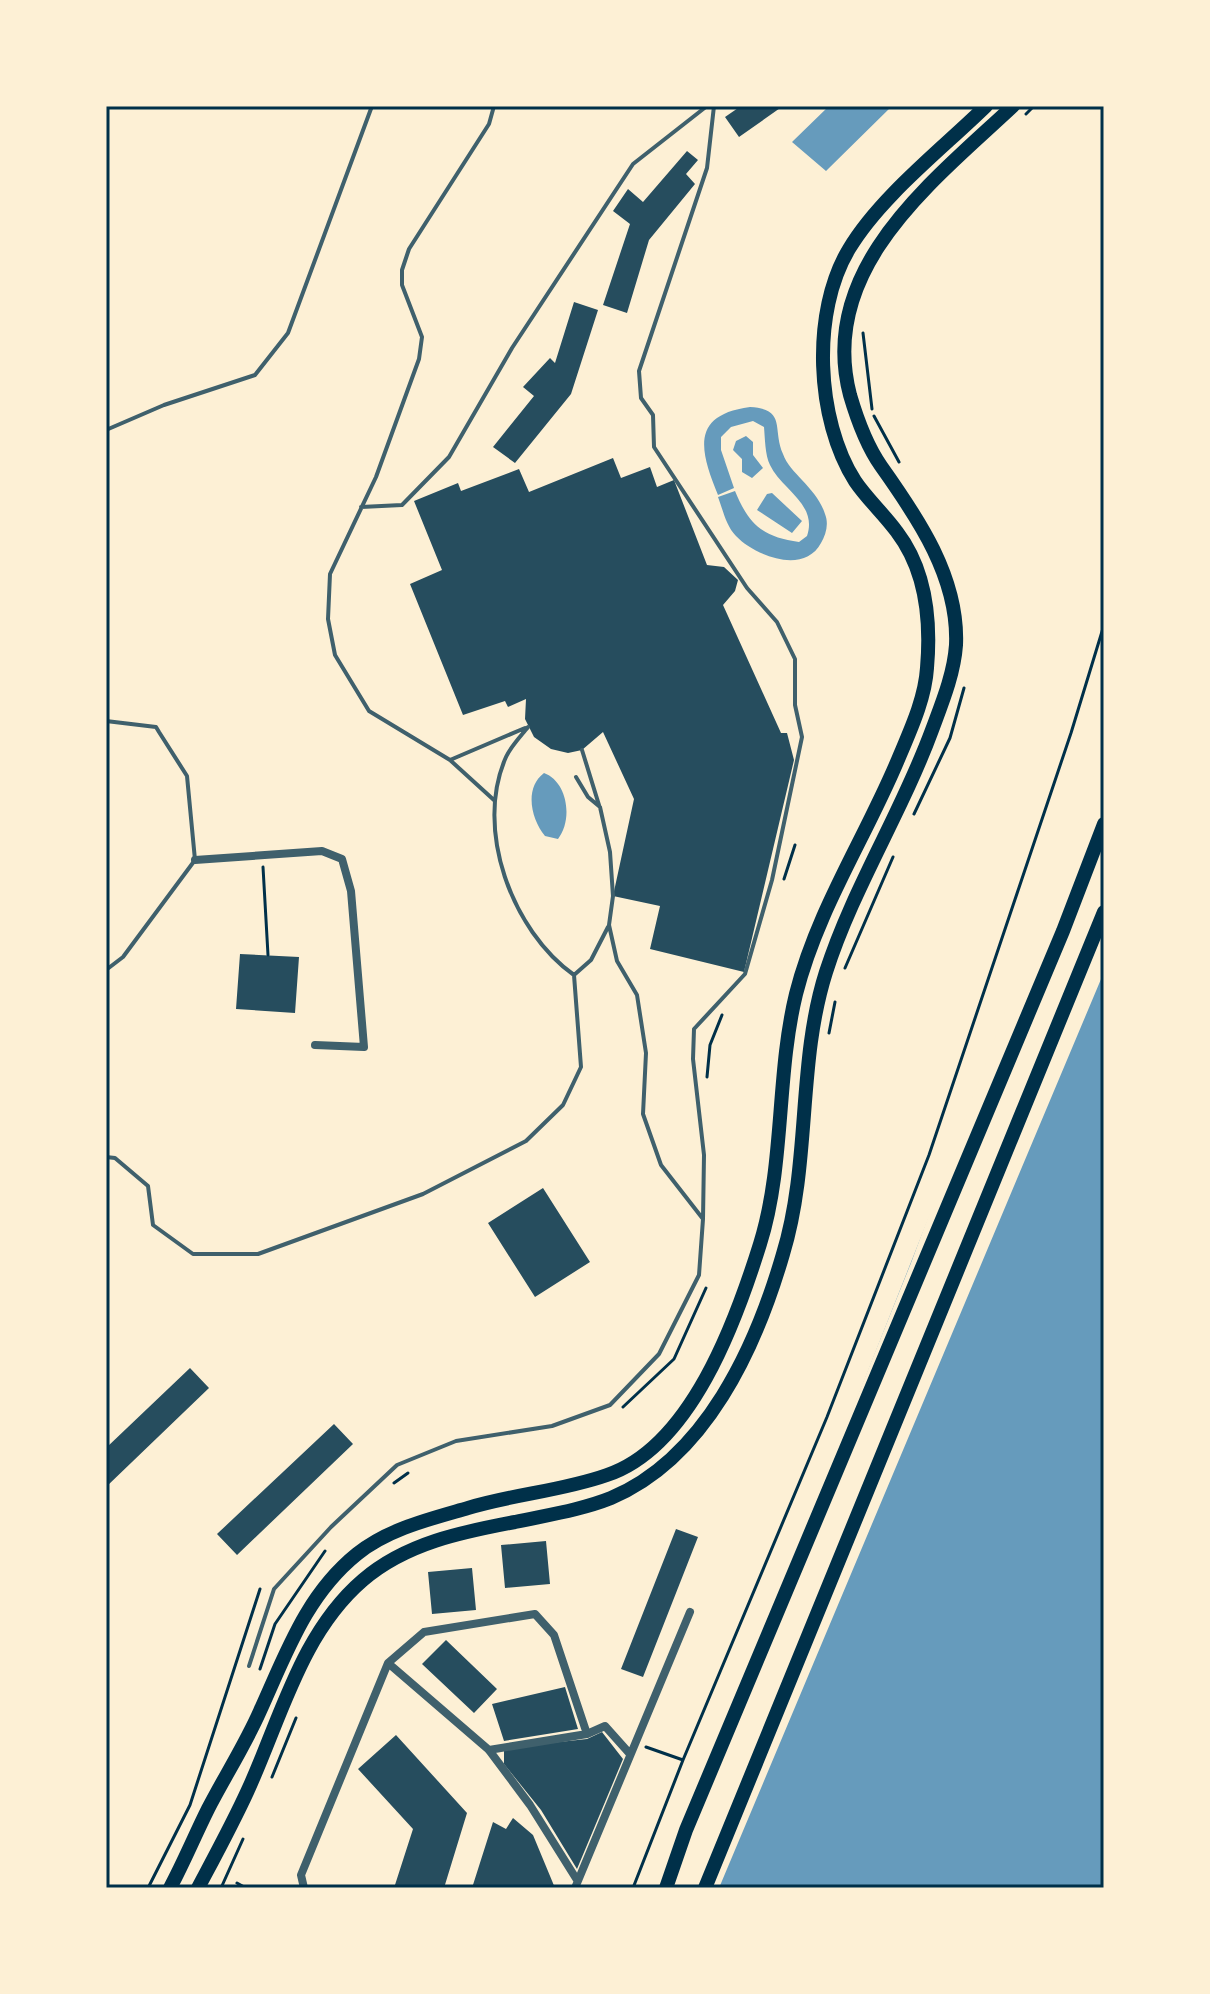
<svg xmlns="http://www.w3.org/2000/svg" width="1210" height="1994" font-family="'Fira Sans',sans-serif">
	<rect width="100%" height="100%" fill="#fdf0d5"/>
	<!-- water -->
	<path fill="#669bbc" d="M829,106h63l-66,65 -34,-29z
		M750,407c37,2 22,22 33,47 7,20 34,34 42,60 4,10 1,20 -4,29 -17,32 -66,13 -85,-7 -10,-10 -13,-26 -18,-39l17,-6c14,34 28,46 64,51l8,-6c11,-32 -26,-47 -37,-71 -5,-10 -5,-27 -6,-38l-11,-6 -22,6 -10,10v13l13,38 -16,7c-18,-44 -28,-80 32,-88z
		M746,436l7,6v13l10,13 -11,10 -10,-6v-13l-9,-9 3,-9z
		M772,493l30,28 -10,12 -35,-23 10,-16z
		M1104,749v1139h-441l403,-1017z
		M544,773c24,9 29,47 14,66l-13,-3c-14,-17 -21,-48 -1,-63z"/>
	<!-- pier -->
	<path fill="#fdf0d5" d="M1104,745v227l-385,916h-60l252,-625 98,-263 54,-130z"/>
	<!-- building -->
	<path fill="#264d5e" d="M741,106h42l-44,31 -14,-20z
		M687,151l11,9 -12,14 9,10 -46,56 -22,73 -24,-8 27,-81 -17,-13 15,-22 15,13z
		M574,302l24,8 -27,84 -56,69 -22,-16 41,-51 -11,-9 27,-29 5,5z
		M613,458l8,20 29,-11 7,20 17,-7 33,85 17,2 14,13 -3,11 -12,14 58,128h6l7,27 -50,212 -94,-23 10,-43 -47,-10 21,-97 -31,-67 -21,18 -14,3 -17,-4 -17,-12 -9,-18 1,-20 -18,8 -3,-6 -42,14 -53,-131 32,-14 -28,-69 44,-18 3,8 58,-22 10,23z
		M240,954l59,3 -4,56 -59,-4z
		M543,1188l47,74 -55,35 -47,-74z
		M190,1368l19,20 -103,99v-39z
		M334,1424l19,20 -116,111 -20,-21z
		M676,1529l22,8 -55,140 -22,-8z
		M546,1541l4,43 -45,4 -4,-43z
		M472,1568l4,42 -44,4 -4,-42z
		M446,1640l51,49 -23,24 -52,-49z
		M565,1687l13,42 -74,12 -12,-37z
		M602,1732l21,27 -46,110 -36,-59 -37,-46v-16l83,-9z
		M396,1735l71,78 -23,75h-50l19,-59 -55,-60z
		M513,1818l20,17 22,53h-83l21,-66 13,7z"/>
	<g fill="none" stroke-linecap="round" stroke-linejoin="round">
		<!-- path -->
		<path stroke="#003049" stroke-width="3" d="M1026,114l8,-8
			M863,333l9,76
			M874,416l25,46
			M914,814l36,-76 14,-50
			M263,867l5,88
			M784,879l11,-34
			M845,968l48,-111
			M829,1033l6,-31
			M707,1077l3,-32 12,-30
			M623,1407l51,-48 32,-71
			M394,1483l14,-10
			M260,1669l15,-45 50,-73
			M646,1747l37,13
			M272,1777l24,-59
			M237,1883l9,5
			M148,1888l42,-83 70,-216
			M221,1888l22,-49
			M633,1888l50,-128 144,-343 102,-262 142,-422 33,-108"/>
		<!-- service -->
		<path stroke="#3f606c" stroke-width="4" d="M494,106l-5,18 -80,125 -7,21v15l20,52 -3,22 -43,118 -46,97 -2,45 7,36 34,56 81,49 45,41
			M106,430l58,-25 91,-30 33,-42 84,-227
			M361,507l41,-2 47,-48 63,-109 121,-184 74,-58
			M106,721l50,6 3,5 28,44 8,84 -72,97 -17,13
			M528,727c-7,9 -17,19 -22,30 -32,72 6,174 68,218l17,-15 17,-33
			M582,750l17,55
			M450,760l75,-32
			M106,1157l9,1 33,28 5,39 40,29h65l165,-60 103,-53 37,-36 18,-38 -7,-92
			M703,1219l1,-64 -11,-96 1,-30 51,-55 27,-94 30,-143 -7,-32v-46l-18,-37 -30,-34 -93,-141 -1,-32 -12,-17 -2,-27 68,-203 7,-62
			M249,1666l25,-77 57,-62 66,-62 59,-24 96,-15 58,-21 49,-51 40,-79 4,-56 -42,-54 -18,-51 3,-61 -9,-58 -20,-34 -8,-36 4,-29 -3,-44 -10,-45 -12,-10 -12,-20"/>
		<!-- minor -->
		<path stroke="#3f606c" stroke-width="8" d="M195,860l127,-9 20,8 9,32 13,156 -49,-2
			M388,1663l101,87 41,55 47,75
			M489,1750l98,-16 18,-8 25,28
			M304,1888l-3,-13 87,-212 36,-31 111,-18 19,21 33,99
			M575,1888l115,-276"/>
		<!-- primary -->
		<path stroke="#003049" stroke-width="14" d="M170,1888c14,-26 25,-53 38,-79 17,-33 37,-64 52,-98 26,-57 46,-116 97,-157 31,-25 73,-35 111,-46 46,-14 94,-17 139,-33 84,-28 129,-154 153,-231 25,-80 16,-168 36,-250 21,-83 68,-154 101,-232 12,-29 28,-62 30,-94 4,-46 -1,-98 -30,-136 -13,-18 -30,-33 -42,-51 -39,-61 -44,-169 -6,-232 31,-52 93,-100 137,-143
			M198,1888c17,-32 35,-65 50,-98 33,-72 53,-157 115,-210 43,-37 99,-48 152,-58 32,-7 66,-12 96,-24 95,-40 145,-151 172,-244 28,-92 14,-191 43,-282 27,-84 76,-160 106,-242 10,-27 22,-56 24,-85 3,-67 -38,-127 -75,-179 -14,-20 -24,-47 -31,-71 -33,-126 82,-213 163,-289"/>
		<!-- trunk -->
		<path stroke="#003049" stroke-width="14" d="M666,1888l20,-58 377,-899 41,-107
			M705,1888l399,-976"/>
	</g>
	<!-- border -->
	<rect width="1210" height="1994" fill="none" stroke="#fdf0d5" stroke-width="216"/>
	<rect x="108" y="108" width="994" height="1778" fill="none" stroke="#003049" stroke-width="3"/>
</svg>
